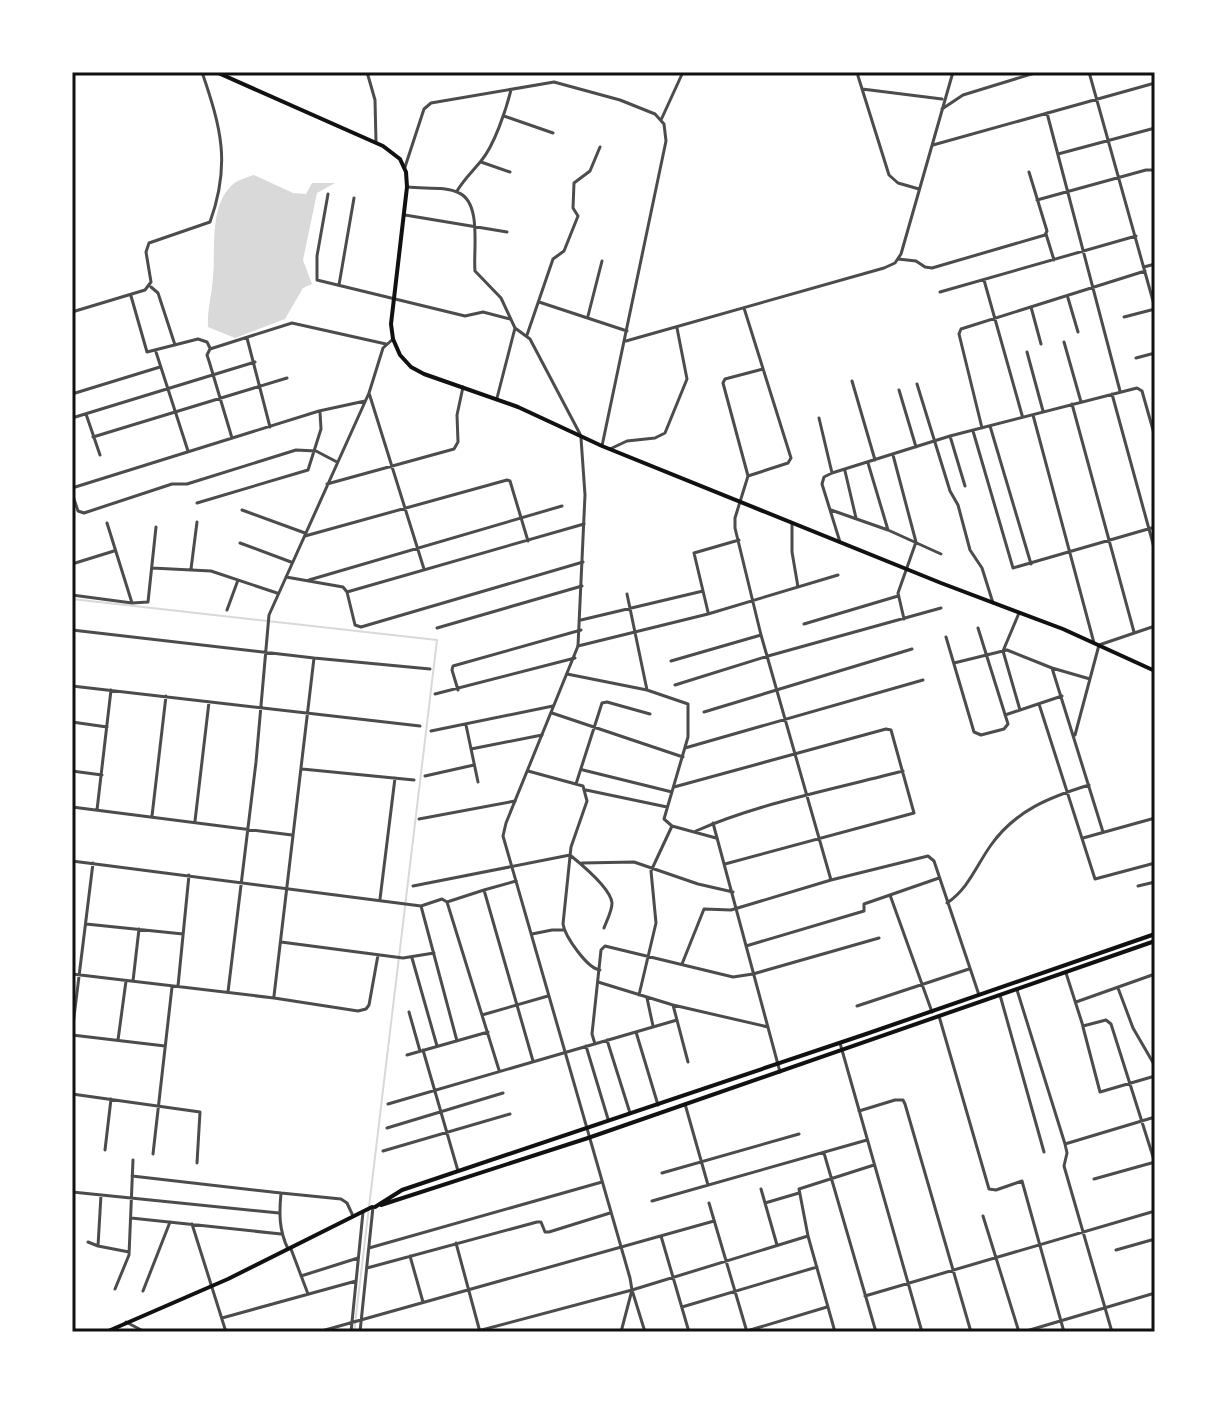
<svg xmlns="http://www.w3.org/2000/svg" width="1227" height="1404" font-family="Montserrat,sans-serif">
	<rect width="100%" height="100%" fill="#fff"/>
	<!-- water -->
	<path fill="#d9d9d9" d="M254,175l39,18 13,1 6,-11h23l-18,10 -14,67 9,24 -9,4 -18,31 -50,19 -27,-11c-1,-17 4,-33 5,-50 3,-29 -5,-75 23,-95 5,-3 12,-5 18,-7z"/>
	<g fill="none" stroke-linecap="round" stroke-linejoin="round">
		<!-- stream -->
		<path stroke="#d9d9d9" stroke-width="2" d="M72,599l365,41 -83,692"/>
		<!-- minor -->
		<path stroke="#4c4c4c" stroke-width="3" d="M367,72l8,28 1,42
			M1089,72l66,236
			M858,76l31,99 9,8 21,6
			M862,89l80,10
			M942,109l21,-14 75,-23
			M1047,113l73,278
			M504,116l49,17
			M661,120l22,-48
			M933,145l222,-62
			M1058,154l97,-26
			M481,162l29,10
			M405,167l19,-58 7,-6 123,-21 66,18 35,14 9,10 2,17 -64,305
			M408,187c15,2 38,-1 51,6 23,10 14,58 16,78l26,27 14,30 15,11 50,95
			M457,191c7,-12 15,-19 24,-30 13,-15 25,-51 30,-71
			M328,194l-11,62v24l148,36 18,-4 27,7
			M1037,200l109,-30h9
			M405,215l102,17
			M1046,234l8,26
			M898,259l18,2 9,6 7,1 113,-33 2,-4 -18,-59
			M1144,267l11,-3
			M984,280l38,135
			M339,285l15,-87
			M151,287l7,6 17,52
			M940,292l196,-56
			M131,296l16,56 51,-13 9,3 3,6
			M1068,298l10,34
			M539,302l88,29
			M1031,307l10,37
			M744,308l47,150 -3,5 -40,13 -13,42v10l26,107 70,245
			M72,312l73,-22 6,-8 -5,-30 3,-9 61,-21c21,-58 11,-94 -8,-150
			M588,316l14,-55
			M1124,317l31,-8
			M527,335l26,-76 11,-8 14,-35 -5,-8 1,-25 16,-12 10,-24
			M247,338l23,89
			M626,341l258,-73 11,-5 6,-9 52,-182
			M1064,342l17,60
			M156,352l32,99
			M1027,352l16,59
			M1136,358l19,-5
			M852,381l23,79
			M917,384l33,107 8,14 12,45 12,18 11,35
			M899,390l17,57
			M369,393l55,176
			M72,394l88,-27
			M1112,394l43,157
			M497,398l18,-70
			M1072,404l62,228
			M86,414l14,41
			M1033,415l61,228
			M72,418l183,-56
			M819,418l13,55
			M990,426l41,138
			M982,428l-23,-94 2,-5 184,-58
			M973,431l40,137 142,-41
			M950,436l15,50
			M93,437l194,-59
			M232,438l-23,-77 -2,-6 3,-6 82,-26 94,21
			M610,449l17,-8 28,-3 10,-5 22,-54 -10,-51
			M893,455l23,87 -18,51 6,26
			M868,463l20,67
			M845,471l11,47
			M748,476l-25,-93 2,-4 38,-10
			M327,484l127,-35 4,-7 -1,-27 6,-28
			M72,488l247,-77 46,-10
			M72,493l6,18 6,2 88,-29h15l109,-34 20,1 21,11
			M197,503l111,-33 13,-41 -1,-17
			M242,510l63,23
			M831,510l57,20 53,24
			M107,523l25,80
			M792,524v28l6,35
			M305,536l202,-56 3,1 18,60
			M840,542l-18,-58 2,-7 8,-4 118,-37 187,-48 5,3 13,46
			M240,543l51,19
			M72,564l42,-13
			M152,568l59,3 66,22
			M191,569l6,-47
			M286,577l57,10 4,5 8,33 6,2 222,-65
			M309,580l253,-74
			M347,592l237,-68
			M627,594l20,96
			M72,595l60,8 16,-1 8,-75
			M227,610l11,-30
			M708,612l-14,-59 45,-13
			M1019,613l-16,38 17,59
			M581,620l122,-29
			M804,624l94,-28
			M437,628l145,-42
			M72,630l242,28 116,11
			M946,637l28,95 7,3 23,-6 4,-5 -30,-96
			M578,646l130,-32 130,-39
			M671,661l90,-26
			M954,663l53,-13 45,18 51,164
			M1052,668l38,11
			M567,674l80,16 41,14v33l-24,82 8,7 44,12
			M675,685l93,-29 173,-48
			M72,686l348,40
			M458,690l-6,-20 1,-4 128,-36
			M435,694l140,-36
			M1039,704l56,175 60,-16
			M704,712l208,-63
			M552,713l131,44
			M1005,715l57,-19
			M72,722l35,5
			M466,725l12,57
			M431,731l122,-25
			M1075,735l24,-90 56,-19
			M685,748l238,-68
			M471,749l71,-14
			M302,769l112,11
			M583,770l89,22
			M72,771l30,4
			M528,771l55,15 4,15 -16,46 -8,77c2,13 25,45 37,46
			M425,776l49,-11
			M576,784l26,-81 5,-1 43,12
			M674,787l212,-58 5,1 23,83 -189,51
			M586,790l81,17
			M72,807l220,28
			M97,810l14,-120
			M152,816l14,-120
			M419,819l96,-18
			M195,821l14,-119
			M713,823l67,249
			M696,831c60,-27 142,-43 207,-60
			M1083,838l72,-20
			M72,861l349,45 36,135
			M582,863l52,-1 64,22 35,8
			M516,881l-32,9 49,171
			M413,886l157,-31c11,9 41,33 42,48 0,8 -5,17 -8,25
			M1138,886l17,-4
			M890,895l42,117
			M380,899l15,-121
			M447,902l52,168
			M947,903c22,-15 29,-37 44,-58 25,-35 59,-48 98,-60
			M421,906l21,-7 5,3 37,-12
			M86,924l97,10
			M532,934l20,-4h12
			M281,942l122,16 31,-5
			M746,946l118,-35v-7l75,-26
			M412,958l25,88
			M682,964l22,-55 27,1 100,-30 97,-24 6,5 45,134
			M1066,973l17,53 23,-6 5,4 44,139
			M72,974l202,24 84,13 8,-2 3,-4 9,-50
			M133,981l6,-52
			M598,982l75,23 95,22
			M178,986l11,-111
			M1118,988l15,40 22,38
			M1017,990l48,154 2,9 -3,13 48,166
			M228,992l28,-230 13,-147 100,-222 14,-45 10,-9
			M639,995l17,-72 -5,-52 21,-45
			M1000,995l44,157
			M274,996l40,-338
			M647,998l6,28
			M1076,1002l79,-28
			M673,1005l15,57
			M857,1006l112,-37
			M409,1012l11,39
			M482,1015l66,-19
			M939,1016l50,173 7,1 26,-9 42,151
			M1083,1027l17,65 55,-16
			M636,1032l22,73
			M72,1033l21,-170
			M72,1035l93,11
			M118,1040l8,-59
			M607,1040l23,73
			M840,1043l82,289
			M595,1044l-3,-10 9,-84 4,-4 128,31 20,-3 126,-36
			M586,1046l22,73
			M423,1050l35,121
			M407,1055l81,-23
			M72,1094l128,18 -3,51
			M388,1104l289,-84
			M685,1104l23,81
			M859,1111l36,-11h8l2,4 66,228
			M387,1128l116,-35
			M1065,1144l90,-27
			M105,1150l6,-51
			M383,1151l127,-37
			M824,1153l52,179
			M153,1154l19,-167
			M662,1173l137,-39
			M132,1176l149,17
			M1094,1179l61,-17
			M761,1189l16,56
			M72,1192l207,21
			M652,1201l215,-61
			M709,1203l38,129
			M765,1203l34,-10
			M983,1216l36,116
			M131,1218l150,16
			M192,1224l34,108
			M661,1236l28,96
			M88,1242l10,4 31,6
			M456,1243l24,89
			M98,1246l3,-51
			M369,1248l233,-66
			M288,1249c-9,-19 -9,-35 -7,-56l60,6 6,4 6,13
			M291,1249l17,45
			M1116,1250l39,-11
			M410,1256l13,46
			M367,1268l170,-46h4l4,10h4l61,-19
			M301,1276l57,-18
			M115,1289l14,-34 4,-95
			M632,1290l13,42
			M143,1291l27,-69
			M865,1296l290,-85
			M682,1307l135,-40
			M222,1318l134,-37
			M126,1322l19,10
			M747,1331l80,-24
			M318,1332l396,-111
			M351,1332l12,-120
			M360,1332l13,-125
			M474,1332l158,-42 176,-54
			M835,1332l-27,-96 -9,-47 75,-24
			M1023,1332l132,-39"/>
		<!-- tertiary -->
		<path stroke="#4c4c4c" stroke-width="3" d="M581,438l4,57 -7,151 -72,177 -3,13 127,442 2,12 -11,42"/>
		<!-- secondary -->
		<path stroke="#111" stroke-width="4" d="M216,72l167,74 17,13 6,13 1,15 -16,137 2,15 7,16 11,12 13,7 94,33 84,39 339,137 122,46 92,42
			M381,1205l207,-67 567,-197
			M375,1207l27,-17 464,-156 289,-100
			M106,1332l122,-53 144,-72"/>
	</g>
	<!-- border -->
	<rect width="1227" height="1404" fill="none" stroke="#ffffff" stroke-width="148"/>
	<rect x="74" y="74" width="1079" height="1256" fill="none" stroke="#111" stroke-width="3"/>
</svg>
